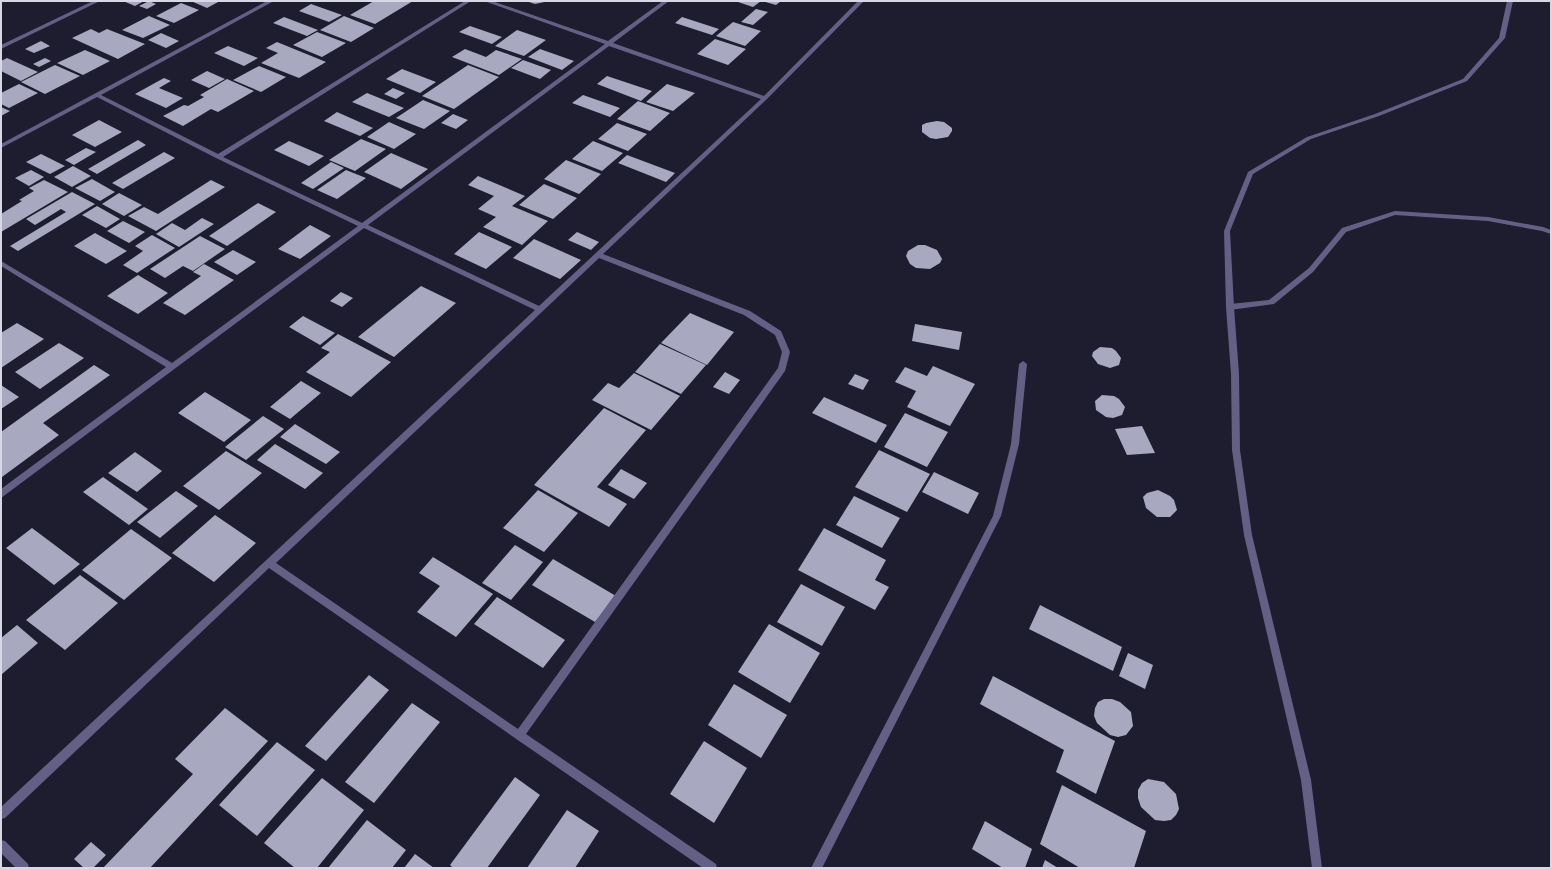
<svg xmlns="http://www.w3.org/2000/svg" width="1552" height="869" font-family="Cabin,sans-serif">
	<rect width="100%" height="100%" fill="#1e1c2f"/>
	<!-- building -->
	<path fill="#a9a8c1" d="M123,1h21l-9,5z
		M149,1l7,3 -9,5 -8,-3z
		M191,1h29l-13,7z
		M374,1h39l-38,23 -25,-9z
		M526,1h23l-14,3z
		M735,1h26l-8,6z
		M762,1h19l-5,4z
		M181,3l18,7 -25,13 -18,-7z
		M311,4l31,11 -13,7 -30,-11z
		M756,9l12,3 -15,13 -12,-3z
		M149,16l21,9 -27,13 -21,-8z
		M344,16l30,12 -23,14 -31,-12z
		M284,17l34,13 -11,6 -34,-13z
		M682,17l37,12 -7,6 -37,-12z
		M733,22l28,9 -16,15 -29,-10z
		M470,26l32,11 -10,7 -33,-12z
		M91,29l8,4 8,-4 38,15 -27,15 -46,-21z
		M517,30l29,10 -22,16 -29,-10z
		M317,32l29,11 -24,14 -29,-12z
		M161,33l18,8 -13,7 -18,-8z
		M715,39l31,10 -18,16 -31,-11z
		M41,41l9,5 -16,7 -9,-4z
		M277,42l49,20 -27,16 -38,-15 17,-10 -12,-5z
		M228,46l30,12 -14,8 -30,-13z
		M465,49l21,8 10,-7 26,9 -23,16 -47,-18z
		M540,49l34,12 -12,9 -34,-13z
		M85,50l25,11 -27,14 -26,-12z
		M7,58l31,14 -17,9 -20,-10v-10z
		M45,58l6,3 -12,6 -6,-3z
		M523,60l28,10 -11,9 -29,-11z
		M55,65l25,11 -35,18 -24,-12z
		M468,65l31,12 -45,32 -32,-13z
		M259,66l27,11 -25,15 -28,-12z
		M402,69l34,13 -16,11 -34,-14z
		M207,71l18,8 -16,9 -18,-8z
		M607,76l45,15 -11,10 -44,-17z
		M164,78l7,3 -12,7 24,10 -17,10 -31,-14z
		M227,79l27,12 -36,21 -7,-3 -28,17 -20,-10 21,-11 4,1 16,-9 -4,-2z
		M19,84l19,9 -29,15 -8,-4v-11z
		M667,84l28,9 -22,18 -27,-9z
		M393,88l12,5 -9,6 -12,-5z
		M367,93l37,15 -15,9 -37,-15z
		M583,95l37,13 -10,9 -38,-14z
		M423,100l27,11 -26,18 -28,-11z
		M638,101l32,12 -20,18 -33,-12z
		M1,107l9,4 -9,5z
		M337,112l36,16 -13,8 -36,-15z
		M453,114l15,6 -12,9 -15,-6z
		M99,120l23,12 -27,15 -23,-12z
		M937,121l7,1 8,6v3l-4,6 -12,2 -6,-1 -8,-6v-7l4,-2z
		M389,122l27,12 -22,15 -27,-12z
		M617,123l30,11 -19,17 -30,-12z
		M361,139l25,10 -31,22 -26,-11z
		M138,140l8,5 -49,29 -9,-5z
		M289,141l35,15 -15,10 -35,-16z
		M593,141l30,12 -21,18 -30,-12z
		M86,148l10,4 -22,13 -9,-5z
		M164,152l11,6 -52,31 -11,-6z
		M391,153l37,16 -27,20 -37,-17z
		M41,154l24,12 -15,8 -24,-12z
		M627,155l48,18 -9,9 -48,-19z
		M566,160l35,14 -22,20 -35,-15z
		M331,162l13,6 -31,21 -12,-6z
		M73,166l18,10 -19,11 -18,-10z
		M31,170l13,7 -15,9 -14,-8z
		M346,170l20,8 -29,21 -20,-9z
		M478,176l47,20 -13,10 36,15 -26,24 -39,-18 13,-10 -18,-8 16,-13 -26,-11z
		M92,179l23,13 -15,9 -25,-13z
		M44,180l24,12 -67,40v-18l21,-13 -3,-1 15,-9 -5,-3z
		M211,180l14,7 -69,44 -28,-15 16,-9 14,7z
		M544,184l33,14 -24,21 -34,-14z
		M72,192l23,12 -77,47 -8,-5 56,-34 -5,-3 -26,16 -9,-6z
		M119,193l23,12 -18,11 -22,-12z
		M258,203l18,9 -49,34 -18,-10z
		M97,206l23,13 -14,9 -24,-13z
		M202,218l12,6 -35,23 -23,-13 16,-11 13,7z
		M123,221l22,11 -16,11 -22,-12z
		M310,225l21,11 -31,23 -22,-10z
		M479,232l33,15 -26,22 -32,-15z
		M577,232l22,10 -8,8 -23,-10z
		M95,233l32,18 -21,13 -32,-18z
		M152,235l23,13 -38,25 -14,-8 20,-14 -8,-5z
		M200,236l25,13 -32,22 -10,-5 -18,12 -15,-9z
		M534,239l47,21 -21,19 -47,-21z
		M918,245h7l12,5 5,9 -2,4 -10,6 -14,-1 -6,-4 -4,-8 2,-5z
		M233,250l23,12 -19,13 -23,-13z
		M204,264l30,16 -49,35 -22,-12 38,-27 -8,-4z
		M138,275l30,18 -30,21 -31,-18z
		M421,286l35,17 -62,54 -36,-20z
		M341,292l12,6 -11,9 -12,-6z
		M690,313l44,19 -27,33 -46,-22z
		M303,316l32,17 -15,12 -31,-18z
		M17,323l27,16 -43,29v-35z
		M915,324l47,8 -3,18 -47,-9z
		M338,334l53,28 -40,35 -45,-25 24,-20 -9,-4z
		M59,343l25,15 -44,31 -25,-17z
		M660,344l46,21 -25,29 -46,-22z
		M1100,347l12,1 4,3 5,7 -2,7 -9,3 -12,-4 -6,-8 1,-4z
		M94,365l16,10 -67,48 16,12 -57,42 -1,-1v-44z
		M933,366l42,18 -25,42 -43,-19 9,-16 -21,-9 10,-15 22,9z
		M725,372l15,8 -11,14 -16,-7z
		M634,373l46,23 -29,34 -59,-30 16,-17 11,5z
		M855,374l14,6 -6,10 -15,-6z
		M301,381l20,12 -31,26 -20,-12z
		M1,385l18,12 -18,12z
		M205,392l46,28 -27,22 -46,-29z
		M1102,395l12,1 5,3 6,8 -3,8 -9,3 -7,-1 -10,-7 -1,-9z
		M824,397l63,28 -11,18 -64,-30z
		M604,408l42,22 -49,57 30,17 -18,23 -75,-42z
		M905,413l43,19 -21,35 -43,-20z
		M263,416l21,13 -38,31 -21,-13z
		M295,424l45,28 -14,12 -46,-27z
		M1142,426l13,27 -28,2 -12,-26z
		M275,444l48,29 -18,16 -48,-29z
		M879,450l51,24 -23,38 -52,-25z
		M226,451l36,22 -43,37 -36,-24z
		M135,452l27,19 -25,21 -29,-19z
		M621,469l26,14 -13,16 -26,-14z
		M934,472l45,21 -11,21 -46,-22z
		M103,477l45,32 -19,16 -46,-33z
		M538,490l40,23 -34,39 -41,-24z
		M1158,490l12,6 4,4 3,10 -7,7h-13l-11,-9 -3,-11 4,-4z
		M176,491l22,15 -38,32 -23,-16z
		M854,496l46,22 -18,30 -46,-23z
		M215,515l41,28 -42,39 -42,-29z
		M32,528l48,36 -26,21 -48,-37z
		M824,528l62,32 -11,20 14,7 -14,23 -77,-40z
		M131,529l41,29 -48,42 -42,-30z
		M515,545l28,17 -32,38 -29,-17z
		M433,557l60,37 -37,43 -39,-25 23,-26 -21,-13z
		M553,559l63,37 -21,26 -63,-37z
		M80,575l38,28 -53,47 -39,-30z
		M801,584l44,23 -23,39 -45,-24z
		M497,597l68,43 -22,28 -69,-44z
		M1040,605l82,42 -9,24 -84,-42z
		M769,624l51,29 -30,50 -52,-31z
		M17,625l21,18 -37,32v-37z
		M1128,653l25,12 -8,24 -26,-13z
		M369,675l20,15 -63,71 -21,-15z
		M993,676l122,65 -19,53 -40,-22 8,-22 -84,-46z
		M734,684l53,31 -26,43 -53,-33z
		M1104,699h8l8,3 11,10 2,14 -7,9 -8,2 -8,-2 -13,-12 -3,-7 1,-8 3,-6z
		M412,703l28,19 -66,81 -29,-21z
		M225,708l43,33 -118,127h-47l90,-94 -18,-15z
		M704,741l43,27 -33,55 -44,-29z
		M277,742l38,28 -58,66 -38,-31z
		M515,777l25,18 -53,73h-34l-3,-3z
		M322,778l42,32 -47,58h-22l-31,-25z
		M1148,779l16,3 12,12 3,15 -3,6 -5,5 -7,1 -9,-1 -14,-13 -3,-9v-8l4,-7z
		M1062,785l84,46 -12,37h-54l-40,-24z
		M567,810l32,21 -24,37h-48z
		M367,820l39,30 -14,18h-64z
		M985,821l47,28 -7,19h-22l-31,-19z
		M91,842l15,13 -13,13h-9l-10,-9z
		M415,854l19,14h-30z
		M1045,860l13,8h-16z"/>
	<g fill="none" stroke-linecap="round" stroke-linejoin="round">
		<!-- service -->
		<path fill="#646085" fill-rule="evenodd" d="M1395,211l93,6 55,10 8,3v4l-9,-3 -54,-10 -93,-6 -49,17 -33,40 -39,32 -44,6 -3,-1 -1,-2 1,-2 3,-1 39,-4 40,-32 33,-40z"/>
		<!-- minor -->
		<path fill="#646085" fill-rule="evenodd" d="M93,1h7l-99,48v-4z
			M267,1h7l-173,94 117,59 247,-153h6l-248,156 139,66 243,-179 -121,-43h8l116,40 55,-40h6l-56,42 151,53 94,-95h6l-97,98 -164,155 147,57 31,20 9,21 -5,19 -259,363 190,130 1,4h-14l-434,-300 -264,250 -4,1v-12l534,-497 -171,-82 -363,270v-9l165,-122 -165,-101v-5l171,102 186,-137 -142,-68 -119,-61 -96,51v-4zM609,46l152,53 -222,207 -171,-81zM599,258l145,57 31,20 7,17 -4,16 -260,361 -242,-166z
			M1507,1h6l-8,37 -38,43 -88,35 -68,23 -58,35 -23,57 4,76 5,67 1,76 12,85 59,245 11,88h-10l-11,-88 -57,-245 -12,-85 -1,-76 -5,-67 -2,-76 24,-59 59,-35 68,-23 88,-35 36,-41z
			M1023,361l4,3 -8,80 -18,72 -179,352h-11l182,-352 18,-72 8,-80z
			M1,840l4,1 23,23 1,4h-13l-15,-15z"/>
	</g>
	<!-- border -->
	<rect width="1552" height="869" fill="none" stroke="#d8d7e4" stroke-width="4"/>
</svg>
